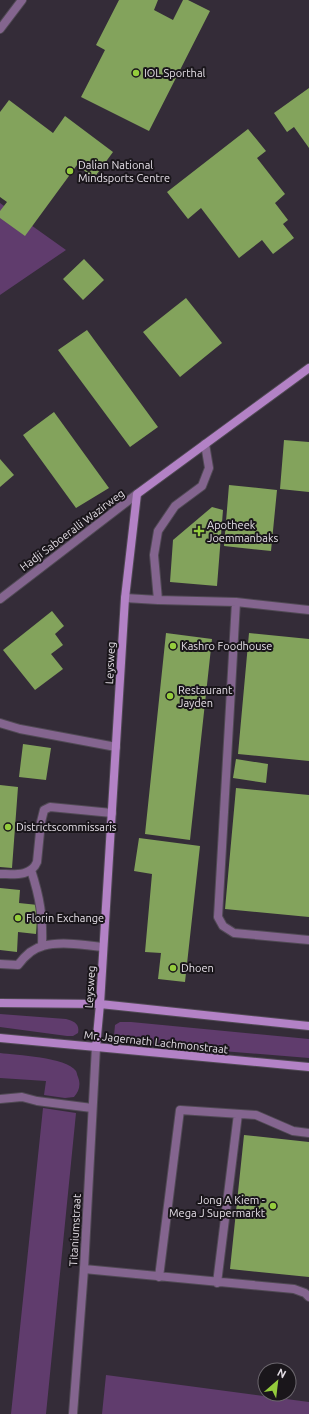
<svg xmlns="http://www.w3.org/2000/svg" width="309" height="1414" font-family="Ubuntu,sans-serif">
	<rect width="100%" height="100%" fill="#342c38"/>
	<!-- grass -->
	<path fill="#603c6d" d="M0,203l66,47 -66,45z
		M0,1014l66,5c8,2 14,5 12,14l-5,3h-6l-67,-9z
		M120,1022h11l178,17v19l-186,-15 -7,-2 -2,-5 1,-11z
		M0,1053c16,2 66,4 76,18 1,2 1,4 2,6 3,8 1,14 -4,20l-9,1 -21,-3 2,-14 -46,-3z
		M43,1108l33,5 -30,301h-35z
		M106,1375l203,27v12h-207z"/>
	<!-- building -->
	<path fill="#83a35c" d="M119,0h39l-4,10 19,10 10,-20h5l22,11 -61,120 -68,-34 24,-47 -9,-5z
		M309,88v60l-15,-21 -7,5 -13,-19z
		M9,100l44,33 12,-17 48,36 -19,26 -17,-13 -52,71 -25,-18v-7l7,-9 -7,-5v-85z
		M248,129l18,22 -9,7 28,36 -10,9 13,17 -5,4 11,14 -21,16 -11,-14 -23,18 -38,-50 -13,11 -21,-27z
		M84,259l20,21 -21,20 -20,-21z
		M186,298l36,45 -42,34 -37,-45z
		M87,330l71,97 -28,20 -72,-97z
		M54,412l55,76 -33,20 -53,-73z
		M284,440l25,2v50l-29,-3z
		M0,459l14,16 -14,12z
		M229,485l48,5 -6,61 -47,-5z
		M212,507l11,3 -6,76 -47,-4 3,-42z
		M52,611l12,15 -9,8 8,11 -12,9 12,15 -28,21 -32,-40z
		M166,633l46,6 -22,201 -45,-6z
		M249,633l60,6v122l-71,-7z
		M23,744l28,4 -5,32 -27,-3z
		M236,759l32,5 -2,19 -33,-5z
		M0,785l18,2 -6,81 -12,-1z
		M236,788l73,7v122l-84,-8z
		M139,838l61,8 -15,136 -27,-3 3,-26 -16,-1 7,-78 -18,-3z
		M0,888l20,2 -1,13 19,2 -2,29 -18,-2 -1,20 -17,-2z
		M244,1135l65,7v135l-79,-8z"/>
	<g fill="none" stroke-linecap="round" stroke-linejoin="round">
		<defs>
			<path id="lane" d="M0,29l22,-29
				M125,598l33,2 78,2 73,8
				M158,600l-4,-45 4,-24 17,-25 27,-20 7,-18 -4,-24
				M236,602l-18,315 5,9 11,7 75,7
				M0,723l20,6 96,18
				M31,870c9,28 12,46 11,76
				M0,874c13,0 31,3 37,-12l4,-40 3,-12 6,-3 62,6
				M0,964l18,1c6,-8 15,-17 25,-19 17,-5 42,-1 60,1
				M0,1099l22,-2 15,4 55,7
				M84,1269l210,20 11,4 4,4
				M159,1277l21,-167 76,5 37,16 16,2
				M217,1283l21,-169"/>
			<path id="street" d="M0,599l137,-105
				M73,1414l11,-145 12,-222"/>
			<path id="secondary" d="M0,1003l100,1 209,22
				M0,1038l309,29
				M96,1047l4,-43 25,-406 12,-104 172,-126"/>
		</defs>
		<!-- lane casing -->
		<use href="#lane" stroke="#504954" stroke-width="10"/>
		<!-- street casing -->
		<use href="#street" stroke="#504954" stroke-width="10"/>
		<!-- secondary casing -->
		<use href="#secondary" stroke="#504954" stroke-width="10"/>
		<!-- lane -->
		<use href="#lane" stroke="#84658f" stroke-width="8"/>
		<!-- street -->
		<use href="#street" stroke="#84658f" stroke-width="8"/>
		<!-- secondary -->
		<use href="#secondary" stroke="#b382c6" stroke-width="8"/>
	</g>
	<!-- markers -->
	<g fill="#94cc3c" stroke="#1a161b" stroke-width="1.5">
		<circle cx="136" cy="73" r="4"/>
		<circle cx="70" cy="171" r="4"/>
		<path d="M197 525h4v4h4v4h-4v4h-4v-4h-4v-4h4z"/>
		<circle cx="173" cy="646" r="4"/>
		<circle cx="170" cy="696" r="4"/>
		<circle cx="8" cy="827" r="4"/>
		<circle cx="18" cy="918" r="4"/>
		<circle cx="173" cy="968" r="4"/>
		<circle cx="273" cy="1206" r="4"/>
	</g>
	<g text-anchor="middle" stroke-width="4" stroke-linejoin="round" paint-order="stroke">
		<!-- poi labels -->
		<g font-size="11" fill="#e5dfe7" stroke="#1a161b" text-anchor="start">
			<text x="144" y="77">IOL Sporthal</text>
			<text x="78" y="169">Dalian National<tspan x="78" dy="13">Mindsports Centre</tspan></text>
			<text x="207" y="529">Apotheek<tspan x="207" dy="13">Joemmanbaks</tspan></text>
			<text x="181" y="650">Kashro Foodhouse</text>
			<text x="178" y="694">Restaurant<tspan x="178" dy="13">Jayden</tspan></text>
			<text x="16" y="831">Districtscommissaris</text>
			<text x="26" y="922">Florin Exchange</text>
			<text x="181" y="972">Dhoen</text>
			<text x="265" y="1204" text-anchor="end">Jong A Kiem -<tspan x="265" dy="13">Mega J Supermarkt</tspan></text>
		</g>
		<!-- street labels -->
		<g font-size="11" fill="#e5dfe7" stroke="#1a161b">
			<text transform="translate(72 530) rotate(-37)" y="4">Hadji Saboeralli Wazirweg</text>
			<text transform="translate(110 663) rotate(-87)" y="4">Leysweg</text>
			<text transform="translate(90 987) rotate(-86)" y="4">Leysweg</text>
			<text transform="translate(156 1042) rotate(6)" y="4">Mr. Jagernath Lachmonstraat</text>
			<text transform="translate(75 1230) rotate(-87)" y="4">Titaniumstraat</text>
		</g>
	</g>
	<!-- north arrow -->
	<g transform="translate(277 1382) rotate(28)"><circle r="19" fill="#1a161b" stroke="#6b666d"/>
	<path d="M0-3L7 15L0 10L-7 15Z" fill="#94cc3c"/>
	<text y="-6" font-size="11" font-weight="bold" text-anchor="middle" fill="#e5dfe7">N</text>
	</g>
</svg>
